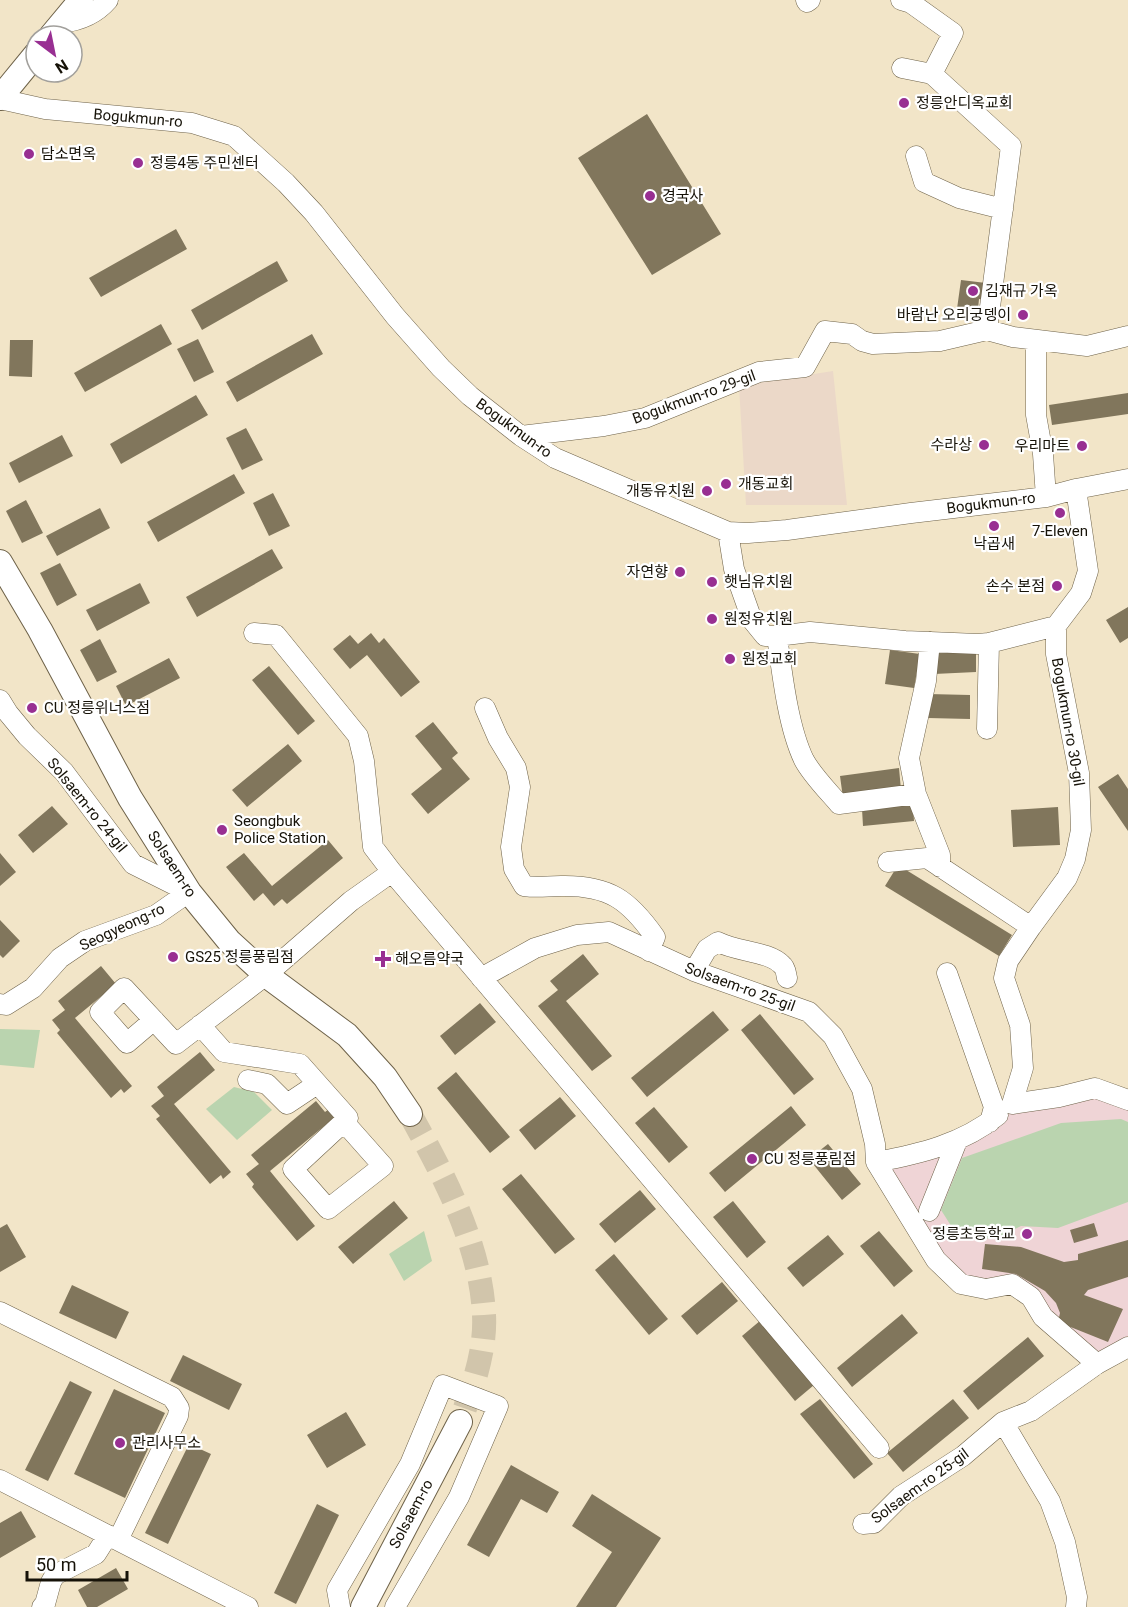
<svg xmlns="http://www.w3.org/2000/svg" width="1128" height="1607" font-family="Roboto,'Noto Sans KR',sans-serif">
	<rect width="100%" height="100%" fill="#f2e5c8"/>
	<!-- industrial -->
	<path fill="#ebd8c8" d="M833,371l14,134h-101l-7,-119z"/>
	<!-- education -->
	<path fill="#efd4d6" d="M1091,1092l37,15v229l-31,23 -51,-43 -14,-26 -68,-9 -25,-25 -56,-91 129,-61z"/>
	<!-- green -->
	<path fill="#bad4af" d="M0,1029l40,1 -6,38 -34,-3z
		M234,1087l20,5 18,18 -35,30 -31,-31z
		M1121,1119l7,3v80l-70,26 -37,-2 -26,13 -26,-2 -14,-5 -14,-22 21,-52 99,-35z
		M424,1231l8,30 -28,20 -15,-27z"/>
	<!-- building -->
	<path fill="#81765c" d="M647,114l74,120 -69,41 -74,-117z
		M176,229l11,20 -86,48 -12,-19z
		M277,261l11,20 -86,49 -11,-20z
		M961,280l25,3 -2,17 -5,-1 -2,20 -21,-3z
		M161,324l11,20 -87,48 -11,-19z
		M312,334l11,20 -86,48 -11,-20z
		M198,339l16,33 -20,10 -17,-33z
		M10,340h23l-1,37 -23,-1z
		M1128,393v21l-76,11 -3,-20z
		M196,395l12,20 -87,49 -11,-20z
		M246,428l17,32 -21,10 -16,-32z
		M62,435l11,21 -54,27 -10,-20z
		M234,474l11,19 -87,49 -11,-20z
		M273,493l17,33 -21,10 -16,-33z
		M26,500l17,33 -21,10 -16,-32z
		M100,508l10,20 -53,28 -11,-20z
		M272,549l11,19 -86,49 -11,-20z
		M60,563l17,32 -20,11 -17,-33z
		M140,583l10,20 -53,28 -11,-21z
		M1128,607v31l-8,5 -14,-23z
		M371,633l8,10 5,-5 36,44 -19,15 -34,-42 -17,14 -17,-20 17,-14 8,9z
		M100,639l17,33 -20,10 -17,-32z
		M976,649v23l-42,2 -1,-23z
		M890,650l30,4 -6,34 -29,-4z
		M169,658l11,20 -54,28 -10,-20z
		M269,666l46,55 -17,14 -46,-55z
		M928,694l42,1v24l-42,-1z
		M433,722l25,31 -6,5 18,21 -42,35 -17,-20 31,-25 -27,-33z
		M288,744l14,17 -55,46 -15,-17z
		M899,768l2,22 -58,8 -3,-22z
		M1118,774l10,15v42l-30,-44z
		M913,805l1,16 -51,5 -1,-17z
		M52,806l16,18 -35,29 -15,-18z
		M1058,807l2,38 -47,2 -2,-37z
		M328,840l15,18 -56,46 -5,-5 -8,7 -11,-13 -9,8 -28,-34 18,-14 28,33z
		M0,853l16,19 -16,14z
		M898,865l114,70 -13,21 -114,-70z
		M0,920l20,21 -17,17 -3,-3z
		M583,954l16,20 -33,27 46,55 -20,15 -54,-65 20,-16 -8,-9z
		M101,966l15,18 -41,34 57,68 -8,7 -3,-4 -10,9 -54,-65 3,-3 -8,-10 13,-10 -7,-9z
		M480,1003l16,19 -41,33 -15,-19z
		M713,1011l16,19 -82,67 -16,-19z
		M760,1014l54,65 -20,16 -53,-65z
		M200,1052l15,18 -41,34 57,68 -8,7 -2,-4 -11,9 -54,-65 4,-3 -9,-10 13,-10 -7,-9z
		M456,1072l54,65 -20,16 -53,-65z
		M560,1097l16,19 -41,34 -16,-20z
		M316,1101l9,11 4,-3 6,8 -65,54 45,55 -18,15 -45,-54 2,-3 -8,-10 13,-10 -8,-9z
		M791,1106l15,19 -81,67 -16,-19z
		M654,1107l34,40 -19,16 -34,-40z
		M828,1144l33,40 -19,16 -33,-41z
		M521,1174l54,65 -20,15 -53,-65z
		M640,1190l16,19 -41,34 -16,-19z
		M394,1201l14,17 -55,46 -15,-17z
		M733,1201l33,41 -19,16 -34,-41z
		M1094,1223l4,13 -24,7 -4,-13z
		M7,1224l19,33 -26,15v-44z
		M879,1231l34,40 -19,16 -34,-41z
		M828,1235l16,19 -41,33 -16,-19z
		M1128,1240v37l-40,13 -4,5 39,14 -15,33 -50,-20 2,-9 -4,-10 -11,-12 -29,-17 -34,-5 3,-25 36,3 43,15 14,-2v-6z
		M614,1254l54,65 -19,16 -54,-65z
		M722,1282l16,19 -41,34 -16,-19z
		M72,1285l57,27 -13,27 -57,-26z
		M902,1314l16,19 -66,54 -15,-19z
		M761,1320l53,65 -19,16 -53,-65z
		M1028,1337l16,19 -66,54 -15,-19z
		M183,1355l59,29 -13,26 -59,-29z
		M70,1381l22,11 -44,89 -23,-11z
		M114,1389l51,24 -40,85 -51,-24z
		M820,1399l53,65 -19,15 -54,-65z
		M953,1399l16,19 -66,54 -16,-19z
		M346,1412l20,33 -39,23 -20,-33z
		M189,1444l22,10 -43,90 -23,-11z
		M511,1465l48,27 -12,21 -26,-14 -32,58 -22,-12z
		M592,1494l69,44 -45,69h-40l36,-55 -40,-26z
		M317,1504l22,11 -43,89 -22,-11z
		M21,1511l15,26 -36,21v-35z
		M116,1568l12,21 -31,18h-10l-9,-17z"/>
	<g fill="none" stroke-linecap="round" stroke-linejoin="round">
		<!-- major-tunnel -->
		<path stroke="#d1c5ab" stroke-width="24" stroke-dasharray="24 12" stroke-linecap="butt" d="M410,1114c33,60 71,131 74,201 2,36 -12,74 -24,107"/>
		<defs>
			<path id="minor" d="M806,0l1,2 3,-2
				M901,0l10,3 42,30 -21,41
				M61,23c18,-2 35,-9 47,-23
				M902,68l30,6 79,72 -24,184
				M0,99l45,10 147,14 42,13 52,47 28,30 81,103 46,52 29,28 51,40 34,22 173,74 20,1 39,-3 124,-17 135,-16 30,-8 52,-10
				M916,156l8,26 35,16 44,11
				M1036,340v75l7,39 3,43
				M521,436l83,-10 41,-8 114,-46 46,-5 20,-36 27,3 10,7 11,3 67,-3 47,-11 26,7 74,9 41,-10
				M1076,489l12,82 -7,22 -25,33v28l23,119 2,57 -6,29 -8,19 -36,49 -23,34 -4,17 16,47 3,43 -11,36 47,-7 36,-9 33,12
				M728,532l6,37 18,51 13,16h12l33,-4 95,9 73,3 11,-1 67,-17
				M254,633l22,2 82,101 6,25 9,86 19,25 487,576
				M777,636c5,37 11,91 27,124 8,15 24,31 35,44l77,-10
				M930,642l-4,39 -17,77 7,36 24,61v12
				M0,700l8,13 19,23 37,36 69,92 56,28 -33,23 -71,26 -25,17 -27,30 -27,17 -6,-1
				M485,708l13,30 18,30 4,19 -9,60 3,22 10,17c14,2 23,0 37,0 48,-1 68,14 94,51l-6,14
				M987,729l2,-86
				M888,862l39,-4 104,69
				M694,971l13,-22 11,-7c19,10 51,9 64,23 4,3 4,9 5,13
				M947,973l47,134 -4,15
				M481,978l54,-30 42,-13 32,-3 85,39 115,41 24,24 29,53 13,55 1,18 60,98 25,24 25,5 26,-5 19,13 12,20 54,47
				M154,1020l-27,23 -27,-31 24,-24 52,56 90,-69 85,-74 41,-29
				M200,1025l24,27 76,12 48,54 -55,51 35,40 55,-43 -39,-44
				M248,1080l19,4 20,20 30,-20
				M876,1162c43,-8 87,-18 122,-47
				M929,1211l28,-70
				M0,1312l172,85 7,11 -1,8 -60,124
				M1003,1422l47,79 15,41 12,55 -1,10
				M0,1480l248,127
				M863,1524l11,-1 27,-27 62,-40 40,-34 28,-11 66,-47 31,-17
				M42,1607l3,-3 6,-22 4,-7 41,-21 12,-19
				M340,1607l-3,-17 73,-126 33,-79 55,21 -39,91 -64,110"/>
			<path id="major" d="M51,36l30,-36
				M0,98l36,-44
				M0,562l40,68 90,168 59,94 40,49 37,34 81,60 38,42 25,37
				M363,1607l97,-185"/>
		</defs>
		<!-- minor casing -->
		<use href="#minor" stroke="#6e6249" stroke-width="21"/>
		<!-- major casing -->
		<use href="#major" stroke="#6e6249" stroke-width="26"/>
		<!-- minor -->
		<use href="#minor" stroke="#fff" stroke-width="20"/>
		<!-- major -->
		<use href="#major" stroke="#fff" stroke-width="24"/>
	</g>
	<!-- markers -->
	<g fill="#982f92" stroke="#fff" stroke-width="2">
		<circle cx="904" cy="103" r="6"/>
		<circle cx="29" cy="154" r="6"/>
		<circle cx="138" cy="163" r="6"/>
		<circle cx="650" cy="196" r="6"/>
		<circle cx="973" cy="291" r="6"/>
		<circle cx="1023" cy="315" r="6"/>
		<circle cx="984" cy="445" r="6"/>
		<circle cx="1082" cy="446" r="6"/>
		<circle cx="726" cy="484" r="6"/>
		<circle cx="707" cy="491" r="6"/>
		<circle cx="1060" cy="513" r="6"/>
		<circle cx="994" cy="526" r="6"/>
		<circle cx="680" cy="572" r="6"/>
		<circle cx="712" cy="582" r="6"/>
		<circle cx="1057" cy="586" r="6"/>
		<circle cx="712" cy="619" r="6"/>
		<circle cx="730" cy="659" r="6"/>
		<circle cx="32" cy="708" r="6"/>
		<circle cx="222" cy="830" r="6"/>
		<circle cx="173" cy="957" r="6"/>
		<path d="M380 950h6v6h6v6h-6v6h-6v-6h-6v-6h6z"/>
		<circle cx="752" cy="1159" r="6"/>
		<circle cx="1027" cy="1234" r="6"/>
		<circle cx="120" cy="1443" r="6"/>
	</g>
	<g text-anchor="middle" stroke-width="4.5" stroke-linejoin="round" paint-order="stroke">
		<!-- poi labels -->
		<g font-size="15" fill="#161208" stroke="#fff" text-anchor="start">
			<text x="916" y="108">정릉안디옥교회</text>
			<text x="41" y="159">담소면옥</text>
			<text x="150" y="168">정릉4동 주민센터</text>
			<text x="662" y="201">경국사</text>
			<text x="985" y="296">김재규 가옥</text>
			<text x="1011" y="320" text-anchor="end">바람난 오리궁뎅이</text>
			<text x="972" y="450" text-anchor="end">수라상</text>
			<text x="1070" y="451" text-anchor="end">우리마트</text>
			<text x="738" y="489">개동교회</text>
			<text x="695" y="496" text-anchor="end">개동유치원</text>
			<text x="1060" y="536" text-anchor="middle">7-Eleven</text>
			<text x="994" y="549" text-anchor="middle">낙곱새</text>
			<text x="668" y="577" text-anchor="end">자연향</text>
			<text x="724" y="587">햇님유치원</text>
			<text x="1045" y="591" text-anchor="end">손수 본점</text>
			<text x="724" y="624">원정유치원</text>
			<text x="742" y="664">원정교회</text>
			<text x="44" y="713">CU 정릉위너스점</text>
			<text x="234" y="826">Seongbuk<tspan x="234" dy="17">Police Station</tspan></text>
			<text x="185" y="962">GS25 정릉풍림점</text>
			<text x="395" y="964">해오름약국</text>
			<text x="764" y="1164">CU 정릉풍림점</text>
			<text x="1015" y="1239" text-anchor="end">정릉초등학교</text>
			<text x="132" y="1448">관리사무소</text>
		</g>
		<!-- street labels -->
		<g font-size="15" fill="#161208" stroke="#fff">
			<text transform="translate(138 118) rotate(5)" y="5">Bogukmun-ro</text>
			<text transform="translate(694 397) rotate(-20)" y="5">Bogukmun-ro 29-gil</text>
			<text transform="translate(514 428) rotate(36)" y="5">Bogukmun-ro</text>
			<text transform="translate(991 503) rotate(-7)" y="5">Bogukmun-ro</text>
			<text transform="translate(1068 722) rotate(80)" y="5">Bogukmun-ro 30-gil</text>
			<text transform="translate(87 805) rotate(51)" y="5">Solsaem-ro 24-gil</text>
			<text transform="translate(172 864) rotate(57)" y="5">Solsaem-ro</text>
			<text transform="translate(122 927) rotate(-25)" y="5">Seogyeong-ro</text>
			<text transform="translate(740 987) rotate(20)" y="5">Solsaem-ro 25-gil</text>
			<text transform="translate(920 1486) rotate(-36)" y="5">Solsaem-ro 25-gil</text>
			<text transform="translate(411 1514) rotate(-62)" y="5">Solsaem-ro</text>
		</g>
	</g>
	<!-- north arrow -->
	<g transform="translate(54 54) rotate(148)"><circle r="28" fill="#ffffff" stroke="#a2a09c" stroke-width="1.5"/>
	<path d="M0-4.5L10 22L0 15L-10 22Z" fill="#982f92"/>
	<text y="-9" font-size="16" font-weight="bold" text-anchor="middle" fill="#161208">N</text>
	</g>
	<!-- scale -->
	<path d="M27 1571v9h100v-9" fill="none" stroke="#161208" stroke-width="3"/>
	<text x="36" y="1571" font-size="18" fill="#161208" stroke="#ffffff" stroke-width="4.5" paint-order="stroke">50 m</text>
</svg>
